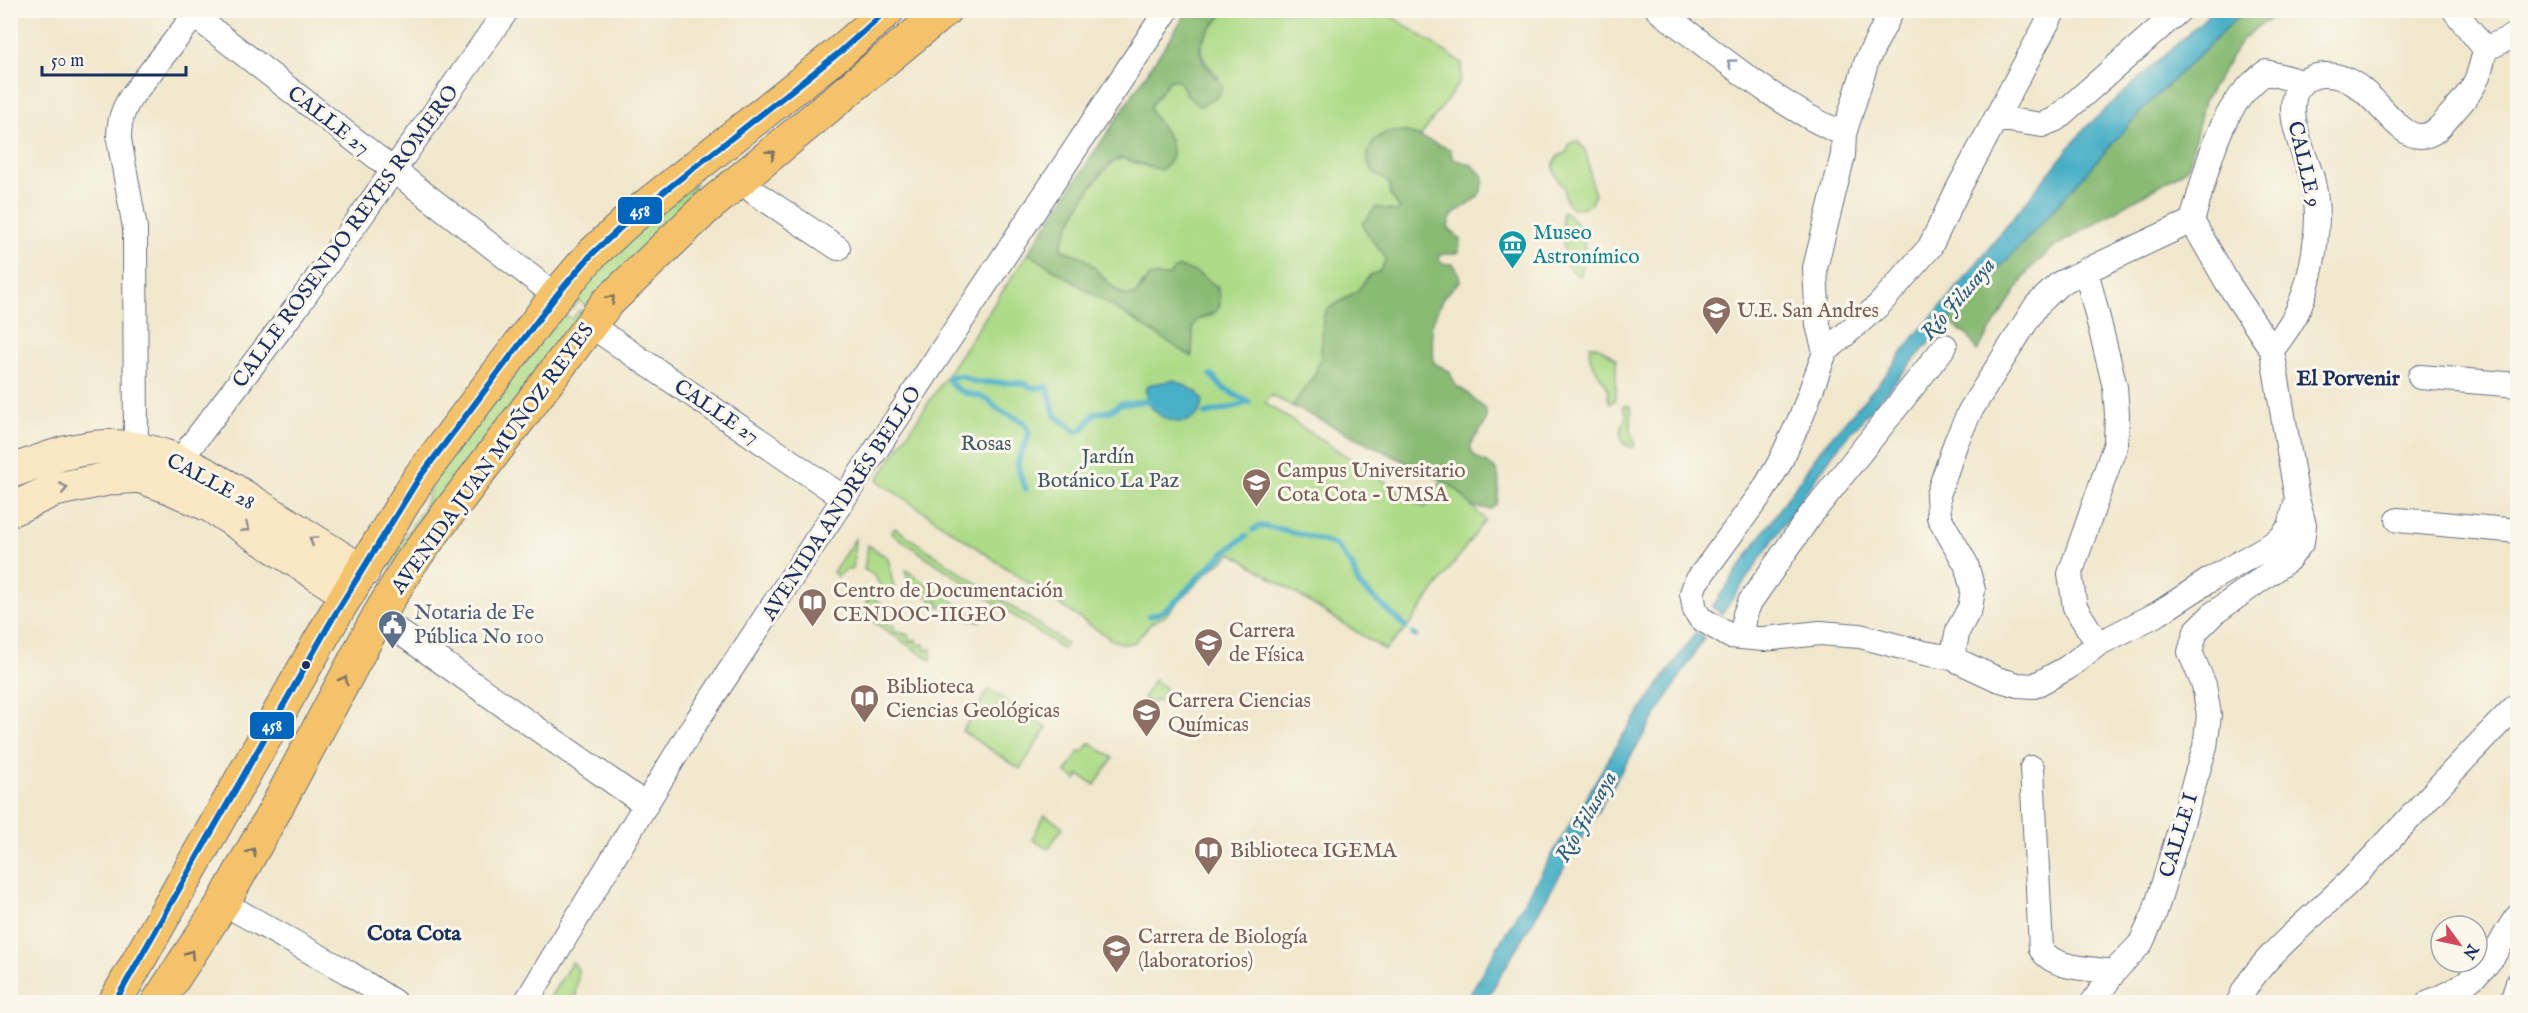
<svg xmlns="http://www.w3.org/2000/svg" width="2528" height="1013" font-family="'IM FELL English',serif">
	<rect width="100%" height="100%" fill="#fbf7ec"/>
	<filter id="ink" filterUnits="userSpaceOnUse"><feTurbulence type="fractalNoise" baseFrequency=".0167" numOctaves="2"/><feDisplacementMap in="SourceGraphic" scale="12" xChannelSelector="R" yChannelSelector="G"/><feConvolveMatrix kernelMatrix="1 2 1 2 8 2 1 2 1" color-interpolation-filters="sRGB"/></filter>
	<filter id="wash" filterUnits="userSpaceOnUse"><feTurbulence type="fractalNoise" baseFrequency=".008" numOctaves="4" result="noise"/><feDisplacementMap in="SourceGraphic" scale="24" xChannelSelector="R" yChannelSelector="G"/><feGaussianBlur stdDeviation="1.35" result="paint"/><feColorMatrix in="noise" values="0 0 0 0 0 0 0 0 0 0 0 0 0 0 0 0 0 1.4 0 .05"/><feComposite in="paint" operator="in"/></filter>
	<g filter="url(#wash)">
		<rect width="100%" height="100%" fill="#f0e7cc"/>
		<!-- green -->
		<path fill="#aedb87" stroke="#648572" stroke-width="1.5" d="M1225,11h159l78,52 -2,19 -40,55 -13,-5h-20c-23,25 -25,31 3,52v10l10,15 -3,3 -9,-3 -16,30 9,8 5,12 -6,12 -10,4 -13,16 -29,18 -7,47 -7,20 -22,30 -21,-11 -6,8 160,105 17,-28 15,10 28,30 -78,108 -22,22 -153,-97 -26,21 -42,43 -13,6 -16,19 -10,2 -13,-4 -235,-160 151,-227 164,103 1,-30 4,-6 15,-5 8,-10 -2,-18 -21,-13 -18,-7 -7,7 -29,9c-3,5 -6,12 -12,13 -14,2 -31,-25 -41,-31 -9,-7 -20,-11 -29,-16 3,-21 40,-87 61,-91l29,10 20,-27 -20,-29 -1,-6 19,-25 7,-2 7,6 3,10 33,-18c-33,-33 -15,-37 6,-66z
			M1576,141c17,10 11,37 19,53l-4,10 -6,3 -14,1 -6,-11 -1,-9c-10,-12 -18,-29 3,-36l2,-8z
			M695,184l-4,12 4,5 -108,106 -8,-6 -8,9 -4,-4 43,-51z
			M1563,211c23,15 26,42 17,65 -5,-2 -11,-7 -14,-13 -2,-3 -5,-49 -3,-52z
			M579,310l4,2 -192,255h-2l-1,-4 35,-53 9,-27 130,-171 10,7z
			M1590,346h7l19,13v33l-2,10 -4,1c-4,-6 0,-8 -2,-14 -6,-15 -22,-25 -18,-43z
			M1626,405l5,2c2,13 -3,22 4,36l-2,5 -9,-4c-6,-10 -2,-19 3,-29l-4,-8z
			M895,528l172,116 -4,5 -172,-116z
			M855,539l-2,30 -9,2 -7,6 -4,-5z
			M868,545l20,13 6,31 -6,8c-10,-8 -8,-23 -24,-27z
			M906,570l75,50 -1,1 -26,-3v-7h-7l-2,-5 -6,1 -1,-6 -7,1 -1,-7 -5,1 -2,-6 -14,2z
			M871,596l11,8 6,22 5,-1 3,8 7,-1 1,3 4,-1 2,7 6,-2 1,6 7,-1 1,6 6,-1v11l-71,-47z
			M1154,680l11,8 2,9 -4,7 -7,-5 -3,5 -10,-6z
			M989,689l58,39 -27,41 -58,-38z
			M1090,743l23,15 -18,27 -16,-10 -3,5 -10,-8 14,-21 2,1z
			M1045,815l18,12 -15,22 -16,-10z
			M572,962c15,10 -3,28 7,40h-32z"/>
		<!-- forest -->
		<path fill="#8abb74" stroke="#527569" stroke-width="1.5" d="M1188,11h37c-11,15 -35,32 -20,53 6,9 13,13 18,23l-5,9 -17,10c-15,-6 -14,-18 -25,-27l-7,2 -19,26 1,5c12,16 35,41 10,58l-39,-12c-21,4 -58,70 -61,91 7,4 19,5 26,11 10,8 35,48 51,32 4,-5 7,-11 11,-16h18l11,-9c21,4 52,20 39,44l-20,9 -4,6 -1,31 -164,-104z
			M2244,11h43l-26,13 -20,17 -37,60 -15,64 -8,8 -127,74 -25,23 -52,81 -8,-14 -21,-16 80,-83 118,-132z
			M1387,132h20l43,17 3,10 19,6 12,12c-2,36 -34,24 -36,51l12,11 -1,13 -7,2h-12l-1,6 4,4h10l5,7 2,10 -16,15 -13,29 3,38 15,8 7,15c14,6 16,15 29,22 7,21 -17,28 -14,42 3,12 23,11 27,25 2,7 0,19 -1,28l-6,6 -18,-2 -16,-17 -15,-10 -150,-74 22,-30 7,-20 2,-39 5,-8 29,-18 13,-16 10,-4 6,-12c-6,-13 -22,-24 -23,-36l13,-16 21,5 3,-3 -10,-15v-10c-5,-4 -12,-7 -16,-12 -14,-14 -2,-33 13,-40z"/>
		<!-- water -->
		<path fill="#47afc6" stroke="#316f92" stroke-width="1.5" d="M2213,11h31l-98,95 -118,132 -80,83 -114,131 -112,162 -10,-7 109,-158 63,-72 34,-45 30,-33 137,-171z
			M1175,380l22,12 6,9c-6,40 -63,16 -57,-14l5,-3z
			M1696,632l8,6 -82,132 -137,232h-20l156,-264z"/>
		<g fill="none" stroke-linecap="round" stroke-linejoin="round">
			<!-- stream -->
			<path stroke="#47afc6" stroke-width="6" d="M1211,375l12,13 26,14 -16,5
				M1205,414l25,-6
				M1026,489c-3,-8 -9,-17 -8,-26 1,-13 17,-26 7,-39 -6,-7 -20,-9 -28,-16 -4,-3 -6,-7 -10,-9 -14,-7 -32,-3 -39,-22l13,-1 14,6 46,1 13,5 13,-1c5,9 5,25 8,28 6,7 13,7 20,16l7,-1 13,-17 15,-2 10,-7 27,-3
				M1273,528l28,6 35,11 16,21 7,19 47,42
				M1253,530l6,-4 8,1
				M1149,616c22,-3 35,-25 51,-40 14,-14 29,-28 46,-40
				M1413,634l3,2"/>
		</g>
	</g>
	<g filter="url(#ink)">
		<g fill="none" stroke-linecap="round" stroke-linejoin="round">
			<defs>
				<path id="minor" d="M187,10l369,286
					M1658,10c57,42 121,97 186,124
					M2054,10l-97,181 -27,56 -51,58 -54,47 -23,63 -23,49 -16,27 -67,91 -4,11 3,17 5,8 30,18 34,3 56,-6 40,3 64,17 28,5 45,21 21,6 16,1 33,-18 31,-24 61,-31 52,-34 68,-39 11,-13 7,-28
					M2454,10l31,39
					M1996,118l46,7 14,-6 124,-109
					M754,192l84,56
					M2086,270l29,117 2,27 -1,29 -46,131 5,33 23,37
					M590,325l254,173
					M2272,350c9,-12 19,-25 25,-38 13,-29 19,-63 20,-94 0,-12 -2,-28 -5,-40 -7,-24 -33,-75 -9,-96 4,-4 15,-7 21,-7 46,-2 67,62 97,61 14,0 23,-14 32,-24 21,-23 26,-32 32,-63l33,-15
					M1825,352l-7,-27 -3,-57 28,-113 1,-21 23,-74 25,-50
					M2420,377l98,8
					M136,449l-1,-221 -16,-89c0,-17 3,-28 12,-42l63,-81
					M183,462l7,-15 106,-139 211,-298
					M2398,520l120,11
					M378,617l268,188
					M1742,637l3,-23 5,-12 59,-85 136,-171
					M1952,658l6,-28 12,-22 3,-18 -7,-26 -27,-47 -1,-22 18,-53 14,-31 66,-105 24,-23 132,-62
					M2032,768l9,181c13,21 51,19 73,23
					M223,903l126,70 45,29
					M526,1002l168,-277 473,-715
					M2093,1002l21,-30 27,-29 13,-28 51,-168 4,-32 -5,-30 -14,-33 6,-21 18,-18 74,-53 14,-18 2,-17 -7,-26 -25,-149 -45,-68 -35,-61c17,-55 24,-113 74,-149l36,10
					M2239,1002c11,-36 82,-92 111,-121 57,-58 110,-120 168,-177
					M2429,1002c27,-10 55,-28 69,-54 7,-11 11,-22 20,-32
					M2512,1002l6,-19"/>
				<path id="secondary" d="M10,472c29,-11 57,-22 88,-25 65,-5 119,33 172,66 31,20 62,39 93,59
					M10,510l44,-20 58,-12 27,-2 33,12 39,18 137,88"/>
				<path id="primary" d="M115,1002l219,-386 85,-138 137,-182 35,-41 41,-38 208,-165 48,-42
					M158,1002l65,-99 51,-91 104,-195 31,-52 197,-261 99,-95 240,-199"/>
			</defs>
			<!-- minor casing -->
			<use href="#minor" stroke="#666f84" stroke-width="26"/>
			<!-- secondary casing -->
			<use href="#secondary" stroke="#666f84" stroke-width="35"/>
			<!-- primary casing -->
			<use href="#primary" stroke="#666f84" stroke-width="35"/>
			<!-- minor -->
			<use href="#minor" stroke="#fff" stroke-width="24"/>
			<!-- secondary -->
			<use href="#secondary" stroke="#fae7c3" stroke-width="33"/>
			<!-- primary -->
			<use href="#primary" stroke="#f3c26a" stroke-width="33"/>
			<defs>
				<path id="bus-1" d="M115,1002l219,-386 85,-138 137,-182 35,-41 41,-38 208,-165 47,-42"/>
			</defs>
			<!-- bus-1 casing -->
			<use href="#bus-1" stroke="#fbf7ec" stroke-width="10"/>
			<!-- bus-1 -->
			<use href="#bus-1" stroke="#0065bd" stroke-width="6"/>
		</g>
		<!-- one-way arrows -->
		<defs><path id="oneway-chevron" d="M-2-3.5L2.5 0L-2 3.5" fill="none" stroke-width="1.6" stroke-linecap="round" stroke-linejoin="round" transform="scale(1.5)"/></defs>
		<use stroke="#8d97ae" href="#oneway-chevron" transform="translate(1731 63) rotate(-144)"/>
		<g stroke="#7c7163">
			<use href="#oneway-chevron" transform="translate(771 154) rotate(-40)"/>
			<use href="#oneway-chevron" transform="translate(611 299) rotate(-45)"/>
			<use href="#oneway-chevron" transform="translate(344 680) rotate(-62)"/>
			<use href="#oneway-chevron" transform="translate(252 852) rotate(-61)"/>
			<use href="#oneway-chevron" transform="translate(190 954) rotate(-57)"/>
		</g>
		<g stroke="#8a8b90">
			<use href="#oneway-chevron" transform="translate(64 488) rotate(-12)"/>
			<use href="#oneway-chevron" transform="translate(246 528) rotate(32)"/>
			<use href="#oneway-chevron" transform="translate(313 540) rotate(-148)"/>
		</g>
	</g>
	<!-- icons -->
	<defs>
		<symbol id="museum-pin" viewBox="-11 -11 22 30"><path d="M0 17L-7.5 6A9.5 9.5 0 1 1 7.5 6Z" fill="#0f9aa8" stroke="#fbf7ec"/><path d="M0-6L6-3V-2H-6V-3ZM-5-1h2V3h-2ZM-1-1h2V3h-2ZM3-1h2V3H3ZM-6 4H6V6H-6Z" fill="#fff"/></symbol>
		<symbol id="school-pin" viewBox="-11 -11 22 30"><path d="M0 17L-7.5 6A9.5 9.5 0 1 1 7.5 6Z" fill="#8d6e63" stroke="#fbf7ec"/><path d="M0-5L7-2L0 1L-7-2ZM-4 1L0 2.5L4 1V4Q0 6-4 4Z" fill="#fff"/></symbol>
		<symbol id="university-pin" viewBox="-11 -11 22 30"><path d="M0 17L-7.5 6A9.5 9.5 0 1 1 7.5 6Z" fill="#8d6e63" stroke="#fbf7ec"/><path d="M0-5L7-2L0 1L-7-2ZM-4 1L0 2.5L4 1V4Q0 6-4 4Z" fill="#fff"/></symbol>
		<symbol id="library-pin" viewBox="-11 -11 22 30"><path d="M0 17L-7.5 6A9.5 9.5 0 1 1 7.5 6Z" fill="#8d6e63" stroke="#fbf7ec"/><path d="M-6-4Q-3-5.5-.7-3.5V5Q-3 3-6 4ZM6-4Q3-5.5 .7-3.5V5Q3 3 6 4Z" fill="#fff"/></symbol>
		<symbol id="civic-pin" viewBox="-11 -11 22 30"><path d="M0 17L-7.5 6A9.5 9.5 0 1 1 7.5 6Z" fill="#5c6f8a" stroke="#fbf7ec"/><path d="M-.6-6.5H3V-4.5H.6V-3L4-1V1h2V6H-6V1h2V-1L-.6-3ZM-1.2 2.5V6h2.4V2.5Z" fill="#fff"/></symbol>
	</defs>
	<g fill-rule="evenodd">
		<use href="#museum-pin" x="1496" y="228" width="33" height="45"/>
		<use href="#school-pin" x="1700" y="294" width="33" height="45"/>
		<use href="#university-pin" x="1240" y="466" width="33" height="45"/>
		<use href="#library-pin" x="796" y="586" width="33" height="45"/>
		<use href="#civic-pin" x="376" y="608" width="33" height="45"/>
		<use href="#university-pin" x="1192" y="626" width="33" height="45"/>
		<use href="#library-pin" x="848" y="682" width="33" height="45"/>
		<use href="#university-pin" x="1130" y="696" width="33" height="45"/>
		<use href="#library-pin" x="1192" y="834" width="33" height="45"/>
		<use href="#university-pin" x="1100" y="932" width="33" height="45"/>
	</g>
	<!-- markers -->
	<circle fill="#1b2f5e" stroke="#fbf7ec" stroke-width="2" cx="306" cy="665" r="5"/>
	<g text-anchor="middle" stroke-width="6" stroke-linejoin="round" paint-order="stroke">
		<!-- street labels -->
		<g font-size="21" fill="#1b2f5e" stroke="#fbf7ec">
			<text transform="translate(329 120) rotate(38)" y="7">CALLE 27</text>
			<text transform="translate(2305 164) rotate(77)" y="7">CALLE 9</text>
			<text transform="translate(345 236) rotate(-54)" y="7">CALLE ROSENDO REYES ROMERO</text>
			<text transform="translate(717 411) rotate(34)" y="7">CALLE 27</text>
			<text transform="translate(492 458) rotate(-54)" y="7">AVENIDA JUAN MUÑOZ REYES</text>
			<text transform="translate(211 481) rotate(28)" y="7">CALLE 28</text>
			<text transform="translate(841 503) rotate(-57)" y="7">AVENIDA ANDRÉS BELLO</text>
			<text transform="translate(2178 835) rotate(-73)" y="7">CALLE I</text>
		</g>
		<!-- culture labels -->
		<g font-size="21" fill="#0d838f" stroke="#fbf7ec" text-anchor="start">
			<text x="1533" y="239">Museo<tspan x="1533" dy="24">Astronímico</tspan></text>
		</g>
		<!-- education labels -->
		<g font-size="21" fill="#785e54" stroke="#fbf7ec" text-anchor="start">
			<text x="1737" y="317">U.E. San Andres</text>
			<text x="1277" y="477">Campus Universitario<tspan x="1277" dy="24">Cota Cota - UMSA</tspan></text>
			<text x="833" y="597">Centro de Documentación<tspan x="833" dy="24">CENDOC-IIGEO</tspan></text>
			<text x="1229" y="637">Carrera<tspan x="1229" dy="24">de Física</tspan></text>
			<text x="886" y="693">Biblioteca<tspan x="886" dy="24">Ciencias Geológicas</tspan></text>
			<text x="1168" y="707">Carrera Ciencias<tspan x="1168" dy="24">Químicas</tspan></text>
			<text x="1230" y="857">Biblioteca IGEMA</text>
			<text x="1138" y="943">Carrera de Biología<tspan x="1138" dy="24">(laboratorios)</tspan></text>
		</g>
		<!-- park labels -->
		<g font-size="21" fill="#405a68" stroke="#fbf7ec">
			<text x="986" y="450">Rosas</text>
			<text x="1108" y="463">Jardín<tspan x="1108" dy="24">Botánico La Paz</tspan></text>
		</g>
		<!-- service labels -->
		<g font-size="21" fill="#4e5e75" stroke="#fbf7ec" text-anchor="start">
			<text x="414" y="619">Notaria de Fe<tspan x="414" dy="24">Pública No 100</tspan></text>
		</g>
		<!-- water labels -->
		<g font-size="22" font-style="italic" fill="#2a5c82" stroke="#fbf7ec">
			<text transform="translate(1957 298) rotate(-49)" y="8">Río Jilusaya</text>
			<text transform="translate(1585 816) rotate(-60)" y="8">Río Jilusaya</text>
		</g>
		<!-- neighbourhood labels -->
		<g font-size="22" font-weight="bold" fill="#1b2f5e" stroke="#fbf7ec">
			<text x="2348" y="385">El Porvenir</text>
			<text x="414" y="940">Cota Cota</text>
		</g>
	</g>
	<g stroke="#fbf7ec" stroke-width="2">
		<rect x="617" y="196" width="46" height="29" rx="6" fill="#0065bd"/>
		<rect x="249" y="711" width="46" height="29" rx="6" fill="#0065bd"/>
	</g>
	<g font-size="16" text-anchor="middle" font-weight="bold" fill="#fff">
		<text x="640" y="216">458</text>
		<text x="272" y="731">458</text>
	</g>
	<!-- margin -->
	<rect width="2528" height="1013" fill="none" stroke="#fbf7ec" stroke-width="36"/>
	<!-- north arrow -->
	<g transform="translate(2459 944) rotate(123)"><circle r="28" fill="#fbf7ec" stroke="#a1a7b3" stroke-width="1.5"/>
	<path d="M0-4.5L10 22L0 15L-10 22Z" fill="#d1495b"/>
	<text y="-9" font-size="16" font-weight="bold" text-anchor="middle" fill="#1b2f5e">N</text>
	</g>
	<!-- scale -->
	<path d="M42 66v9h144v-9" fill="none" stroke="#1b2f5e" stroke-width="3"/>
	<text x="51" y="66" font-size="18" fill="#1b2f5e" stroke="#fbf7ec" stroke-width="4.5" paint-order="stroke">50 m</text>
</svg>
